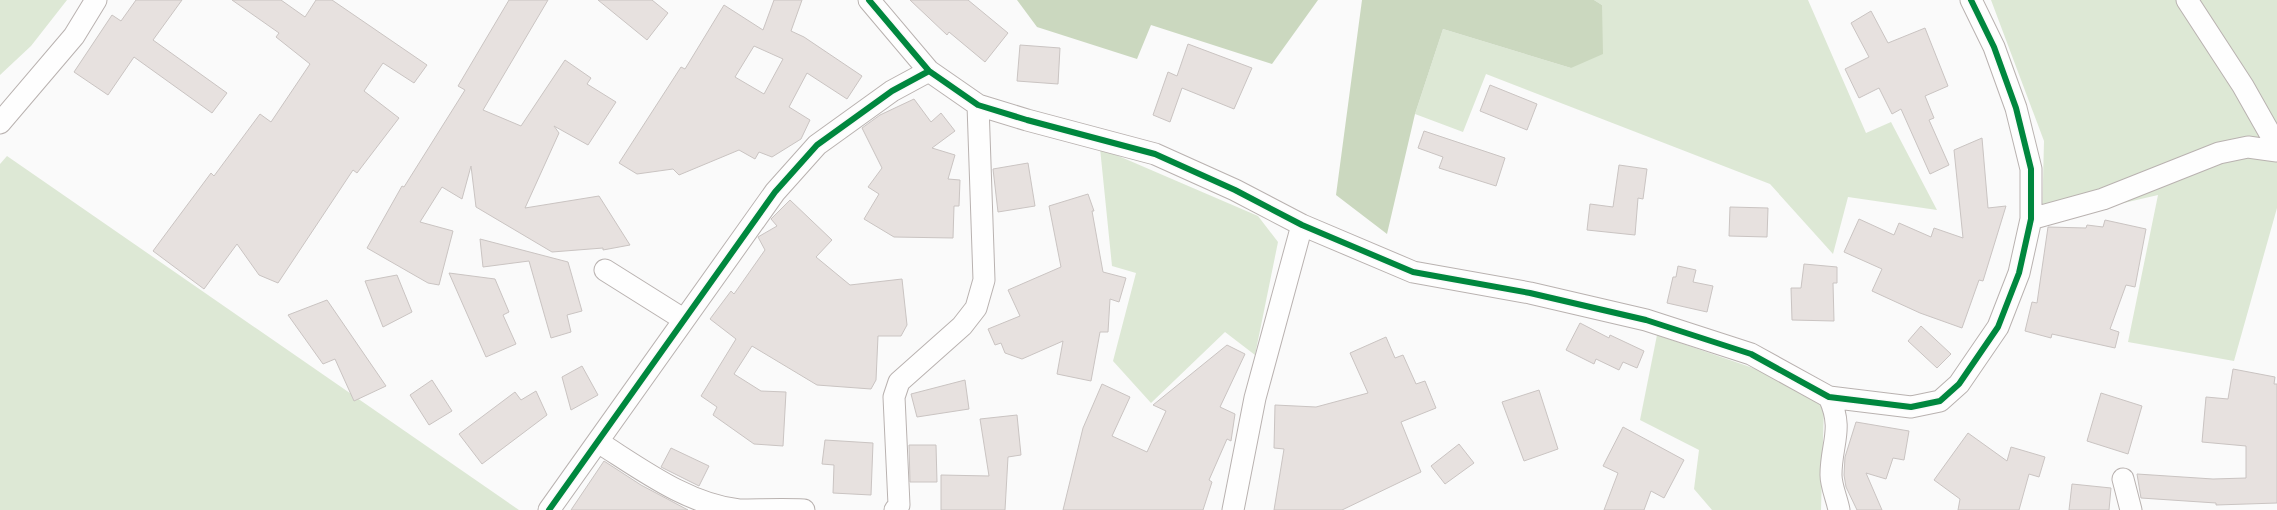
<svg xmlns="http://www.w3.org/2000/svg" width="2277" height="510" font-family="Helvetica,sans-serif">
	<rect width="100%" height="100%" fill="#fafafa"/>
	<!-- green -->
	<path fill="#dde8d5" d="M0,0h67l-36,46 -31,29z
		M1594,0h214l58,133 25,-11 46,88 -89,-13 -15,57 -63,-70 -284,-110 -23,58 -48,-18 28,-85 128,39 31,-63z
		M1991,0h286v208l-43,153 -106,-19 30,-147 -116,27 2,-81z
		M1100,148l158,68 20,26 -23,113 -30,-23 -74,71 -38,-42 23,-88 -24,-7z
		M7,156l512,354h-519v-346z
		M1657,335l128,44 39,27 -3,104h-109l-18,-21 5,-39 -59,-30z"/>
	<!-- forest -->
	<path fill="#cbd8bf" d="M1017,0h301l-46,64 -121,-39 -14,34 -100,-32z
		M1362,0h232l8,5 1,49 -32,14 -128,-39 -28,85 -28,120 -51,-39z"/>
	<!-- building -->
	<path fill="#e7e1df" stroke="#cac4c2" fill-rule="evenodd" d="M136,0h46l-29,40 74,53 -15,20 -78,-56 -26,38 -34,-23 38,-57 9,6z
		M232,0h49l24,17 11,-17h16l95,65 -13,18 -31,-20 -19,28 35,27 -42,55 -4,-3 -75,113 -19,-8 -22,-31 -33,45 -51,-38 58,-78 3,3 46,-62 11,8 39,-58 -34,-27 3,-4z
		M509,0h39l-65,110 38,16 44,-66 26,18 -4,6 29,18 -28,43 -34,-19 5,7 -34,75 74,-12 31,49 -27,5v-2l-51,4 -76,-45 -5,-41 -9,33 -20,-12 -22,35 33,9 -14,54 -11,-2 -61,-35 35,-62 2,1 61,-97 -7,-4z
		M598,0h54l16,13 -21,27z
		M774,0h28l-11,31 13,6 58,39 -15,23 -40,-26 -18,34 21,13 -9,19 -29,18 -13,-5 -4,7 -16,-9 -60,25 -6,-6 -36,5 -18,-11 62,-96 4,2 39,-64 39,25zM754,46l29,13 -19,35 -29,-17z
		M910,0h58l40,33 -23,29 -36,-30 -2,3z
		M1871,11l17,32 37,-15 23,58 -23,10 9,22 -5,2 20,45 -19,9 -29,-65 -9,5 -13,-26 -20,10 -14,-29 24,-12 -18,-34z
		M1188,44l64,24 -18,41 -52,-21 -12,34 -17,-7 15,-43 9,4z
		M1020,45l40,3 -2,36 -41,-3z
		M1490,85l47,19 -10,26 -47,-19z
		M914,99l17,23 10,-9 14,18 -23,17 23,7 -7,24 12,1 -1,26h-5l-1,32 -59,-1 -30,-18 15,-25 -11,-7 14,-19 -20,-40 18,-13z
		M1424,131l81,27 -9,28 -57,-18 4,-11 -25,-9z
		M1982,138l6,70 18,-2 -23,75 -4,-1 -17,48 -42,-15 -48,-22 10,-22 -38,-17 15,-33 35,16 5,-12 32,14 3,-9 29,10 -9,-88z
		M1028,163l7,43 -37,6 -5,-43z
		M1619,165l28,4 -4,30 -5,-1 -3,37 -48,-5 3,-26 23,3z
		M1088,194l6,17h-2l11,61 23,6 -7,24 -9,-3 -2,33h-8l-9,49 -34,-7 6,-33 -41,18 -17,-6 -4,-10 -6,2 -7,-16 32,-13 -12,-26 53,-23 -12,-61z
		M790,200l42,40 -16,17 34,28 52,-6 5,46 -6,11h-23l-2,44 -5,9 -54,-4 -65,-39 -18,28 27,17 25,1 -3,54 -29,-2 -41,-29 4,-8 -16,-11 35,-57 -26,-20 21,-28 3,3 31,-44 -7,-13 19,-11 -6,-7z
		M1730,207l38,1 -1,29 -38,-1z
		M2105,220l41,9 -11,58 -9,-2 -16,44 9,3 -4,16 -63,-14 -1,4 -26,-7 7,-29 5,1 11,-76 38,1 1,-3 16,2z
		M480,239l88,23 14,49 -15,4 4,17 -20,6 -22,-77 -46,6z
		M1804,264l33,3v16h-4l1,38 -42,-1 -1,-32h10z
		M1678,266l18,4 -3,12 20,4 -6,26 -40,-9 6,-26h3z
		M449,273l46,6 14,33 -6,3 13,29 -30,13z
		M397,275l15,37 -29,15 -18,-46z
		M327,300l59,86 -32,15 -19,-42 -12,5 -35,-49z
		M1580,323l29,15 1,-3 34,16 -7,17 -14,-6 -4,8 -23,-11 -2,5 -28,-14z
		M1921,326l30,28 -14,14 -29,-27z
		M1386,337l9,21 8,-3 13,29 9,-3 11,27 -35,14 20,50 -79,38h-68l10,-61 -10,-1 1,-43 41,2 52,-14 -18,-40z
		M1227,345l18,9 -25,53 15,7 -4,27 -4,-2 -18,41 3,2 -9,28h-140l20,-82 19,-44 28,13 -18,39 35,16 19,-41 -13,-6z
		M582,366l16,29 -27,15 -9,-33z
		M2233,369l42,8 -1,7h3v119l-61,2v-2l-75,-5 -4,-24 76,5 33,-1v-32l-44,-4 4,-45 22,2z
		M432,380l20,31 -23,14 -19,-30z
		M965,380l4,29 -52,8 -6,-23z
		M1539,390l19,59 -34,12 -22,-59z
		M536,391l11,24 -65,49 -23,-30 56,-42 6,8z
		M2101,393l41,13 -14,48 -41,-13z
		M1017,415l4,40 -13,2 -3,53h-64v-35l48,1 -9,-57z
		M1856,422l53,9 -5,29 -11,-2 -7,21 -20,-6 16,37h-25l-11,-23 -2,-12 1,-18z
		M1623,427l61,33 -20,38 -13,-7 -7,19h-40l14,-37 -15,-7z
		M1968,433l39,28 4,-14 34,10 -6,20 -10,-3 -10,36h-61l2,-11 -26,-19z
		M825,440l48,3 -2,52 -38,-2 1,-28 -12,-1z
		M1459,444l15,19 -29,21 -14,-18z
		M909,445h27l1,37h-27z
		M671,448l38,18 -10,20 -38,-19z
		M604,461l37,24 47,25h-117z
		M2072,484l39,4 -2,22h-40z"/>
	<g fill="none" stroke-linecap="round" stroke-linejoin="round">
		<defs>
			<path id="street" d="M869,0l60,71 49,34 49,15 128,34 80,36 67,35 111,47 117,21 116,27 105,34 78,43 82,10 29,-6 19,-17 39,-57 21,-54 12,-54v-50l-15,-61 -22,-61 -23,-47
				M2187,0l56,86 34,60
				M0,123l74,-87 22,-36
				M2031,219l72,-20 116,-46 29,-6 29,4
				M605,270l78,49
				M1829,397c15,33 2,46 2,78 0,11 6,24 8,35
				M598,442c43,27 89,62 141,68 21,0 44,-1 65,0
				M2123,479l8,31
				M549,510l226,-318 42,-47 75,-54 37,-20
				M895,510l4,-5 -5,-108 5,-15 63,-56 14,-18 8,-28 -6,-175
				M1233,510l22,-112 47,-173"/>
		</defs>
		<!-- street casing -->
		<use href="#street" stroke="#b9b2b0" stroke-width="23"/>
		<!-- street -->
		<use href="#street" stroke="#fefefe" stroke-width="21"/>
		<defs>
			<path id="cycleway" d="M869,0l60,71 49,34 49,15 128,34 80,36 67,35 111,47 117,21 116,27 105,34 78,43 82,10 29,-6 19,-17 39,-57 21,-54 12,-54v-50l-15,-61 -22,-61 -23,-47
				M549,510l226,-318 42,-47 75,-54 37,-20"/>
		</defs>
		<!-- cycleway casing -->
		<use href="#cycleway" stroke="#fafafa" stroke-width="9"/>
		<!-- cycleway -->
		<use href="#cycleway" stroke="#00873e" stroke-width="6"/>
	</g>
</svg>
